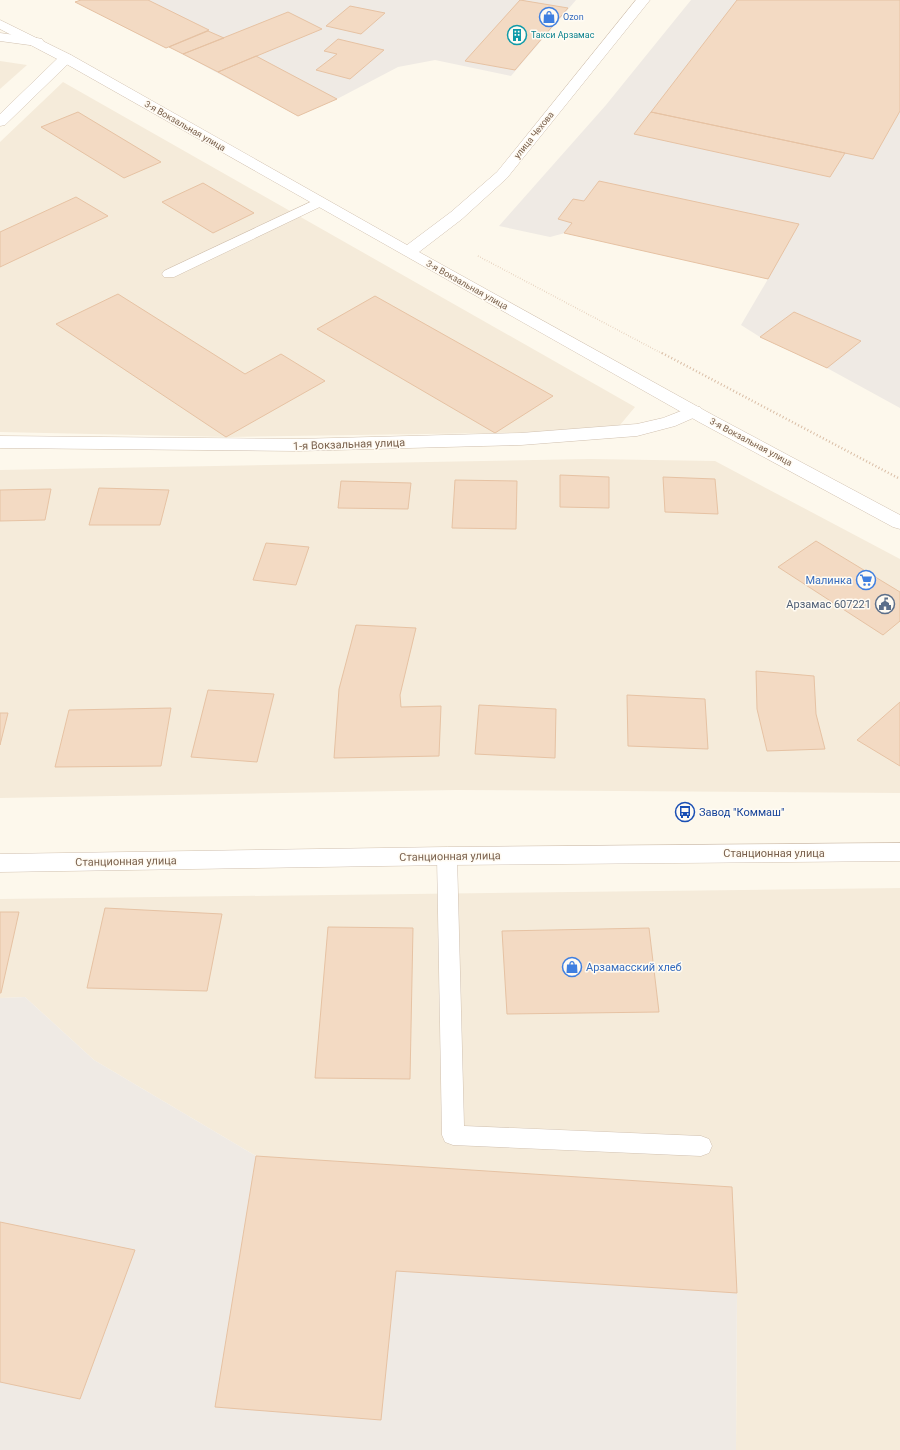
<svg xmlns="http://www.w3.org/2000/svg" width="900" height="1450" font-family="Roboto,sans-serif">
	<rect width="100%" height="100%" fill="#fdf8ec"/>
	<!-- residential -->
	<path fill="#f5ebda" d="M0,61l27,4 -27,24z
		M63,82l572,325 -20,24 -386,6 -229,-5v-290z
		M590,459l125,2 185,98v234l-444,-3 -456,8v-328z
		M900,888v562h-164l1,-157 -481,-137 -162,-96 -69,-63 -25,1v-99z"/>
	<!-- industrial -->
	<path fill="#efeae4" d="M81,0h495l-65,76 -76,-16 -37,7 -61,32 -39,17 -129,-69 -3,1 -91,-46z
		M691,0h209v408l-73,-40 -67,-31 -19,-12 27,-46 -203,-46 -15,4 -51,-11 107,-121z
		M25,997l69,63 162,96 476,31 5,106 -1,157h-736v-452z"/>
	<!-- building -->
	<path fill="#f3dac3" stroke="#e6c2a3" d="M81,0h67l61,30 -43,18 -91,-46z
		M520,0l48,8 -53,62 -50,-9z
		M737,0h163v111l-27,48 -222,-47z
		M350,6l35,7 -24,21 -35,-8z
		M288,12l34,17 -104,43 -35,-18z
		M208,31l16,7 -41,16 -14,-7z
		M338,39l46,11 -34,29 -34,-9 21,-16 -13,-3z
		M256,56l81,43 -39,17 -80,-44z
		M78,112l83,50 -37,16 -83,-51z
		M651,112l194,41 -15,24 -196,-43z
		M599,181l200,43 -31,55 -204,-46 8,-10 -14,-4 15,-20 11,2z
		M203,183l51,30 -41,20 -51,-31z
		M76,197l32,19 -108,51v-35z
		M118,294l127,80 36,-20 44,27 -99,56 -170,-113z
		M375,296l178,100 -58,37 -178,-104z
		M794,312l67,29 -34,27 -67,-31z
		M560,475l49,2v31l-49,-1z
		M663,477l52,2 3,35 -53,-2z
		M455,480l62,1 -1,48 -64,-1z
		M341,481l70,2 -3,26 -70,-1z
		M99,488l70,2 -9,35h-71z
		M51,489l-6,31 -45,1v-31z
		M816,541l84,51v29l-17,14 -105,-68z
		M266,543l43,4 -13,38 -43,-5z
		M356,625l60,3 -16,67 1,12 40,-1 -2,50 -105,2 5,-69z
		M756,671l58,5 2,38 9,35 -58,2 -10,-42z
		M208,690l66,4 -17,68 -66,-5z
		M627,695l78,4 3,50 -80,-3z
		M900,702v64l-43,-26z
		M479,705l77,4 -1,49 -80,-4z
		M171,708l-10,58 -106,1 14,-57z
		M0,713h8l-8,32z
		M105,908l117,6 -15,77 -120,-3z
		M0,912h19l-18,81h-1z
		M328,927l85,1 -3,151 -95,-1z
		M649,928l10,84 -152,2 -5,-83z
		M256,1156l476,31 5,106 -341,-22 -15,149 -166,-13z
		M0,1222l135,28 -55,149 -80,-17z"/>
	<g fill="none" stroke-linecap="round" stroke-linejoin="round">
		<defs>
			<path id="service" d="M319,198l5,1 1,3 -1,3 -150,72h-10l-2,-3 2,-3z
				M447,848l7,3 3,5 7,270 237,10 8,3 3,7 -3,7 -8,3 -248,-11 -8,-3 -3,-7 -5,-279 3,-5z"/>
			<path id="minor" d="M0,33l37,5 5,1 2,3 -2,3 -5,1 -37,-5z
				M66,54l5,1 2,3 -2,3 -66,64 -5,1v-12l61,-59z
				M694,406l6,1 3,4 -3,4 -25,11 -38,10 -116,9 -224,6 -297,-3v-12l297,3 224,-6 116,-9 26,-6z"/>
			<path id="tertiary" d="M636,0h14l-143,178 -45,41 -43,33 292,162 189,101v14l-7,-2 -194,-105 -638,-361 -61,-32v-9l71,35 336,190 44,-33 46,-40z
				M900,843v18l-453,4 -447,7v-18l447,-7z"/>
		</defs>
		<!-- service casing -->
		<use href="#service" stroke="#d1c1b0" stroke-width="1"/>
		<!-- minor casing -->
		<use href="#minor" stroke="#d1c1b0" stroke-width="1"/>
		<!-- tertiary casing -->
		<use href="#tertiary" stroke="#d1c1b0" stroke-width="1"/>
		<!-- path-far1 -->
		<path stroke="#d9bda5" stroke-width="1.5" stroke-dasharray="0.5 2" stroke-linecap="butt" d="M478,256l185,98"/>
		<!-- path -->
		<path stroke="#d9bda5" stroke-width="2.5" stroke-dasharray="1 2.5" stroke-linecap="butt" d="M662,353l238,126"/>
		<!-- service -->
		<use href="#service" fill="#fff" fill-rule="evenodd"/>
		<!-- minor -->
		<use href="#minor" fill="#fff" fill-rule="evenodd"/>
		<!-- tertiary -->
		<use href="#tertiary" fill="#fff" fill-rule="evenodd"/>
	</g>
	<!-- icons -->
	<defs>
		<symbol id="shop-ring" viewBox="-11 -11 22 22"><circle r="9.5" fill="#fffbf3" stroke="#3f7fe0" stroke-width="1.5"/><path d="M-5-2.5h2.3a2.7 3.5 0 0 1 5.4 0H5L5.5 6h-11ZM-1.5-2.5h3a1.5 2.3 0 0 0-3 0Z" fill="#3f7fe0"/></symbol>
		<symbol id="building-ring" viewBox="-11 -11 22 22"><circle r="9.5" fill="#fffbf3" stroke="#0f9aa8" stroke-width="1.5"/><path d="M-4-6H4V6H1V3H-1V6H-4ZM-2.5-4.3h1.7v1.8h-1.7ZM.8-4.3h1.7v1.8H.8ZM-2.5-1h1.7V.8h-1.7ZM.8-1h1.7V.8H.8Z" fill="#0f9aa8"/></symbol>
		<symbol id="supermarket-ring" viewBox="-11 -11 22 22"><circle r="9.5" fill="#fffbf3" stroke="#3f7fe0" stroke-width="1.5"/><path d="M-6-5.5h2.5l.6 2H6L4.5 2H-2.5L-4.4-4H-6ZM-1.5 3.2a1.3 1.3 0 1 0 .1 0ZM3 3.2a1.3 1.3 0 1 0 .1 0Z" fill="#3f7fe0"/></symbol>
		<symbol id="civic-ring" viewBox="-11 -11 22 22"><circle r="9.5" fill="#fffbf3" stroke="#5c6f8a" stroke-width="1.5"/><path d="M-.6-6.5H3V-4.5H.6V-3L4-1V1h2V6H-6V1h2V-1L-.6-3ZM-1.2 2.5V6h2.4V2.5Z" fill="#5c6f8a"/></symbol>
		<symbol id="bus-ring" viewBox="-11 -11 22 22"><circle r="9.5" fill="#fffbf3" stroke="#1a4fb4" stroke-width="1.5"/><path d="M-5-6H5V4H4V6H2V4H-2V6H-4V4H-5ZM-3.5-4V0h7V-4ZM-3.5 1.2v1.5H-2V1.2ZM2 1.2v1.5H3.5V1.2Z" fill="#1a4fb4"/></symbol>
	</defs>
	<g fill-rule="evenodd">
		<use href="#shop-ring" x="538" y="6" width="22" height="22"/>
		<use href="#building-ring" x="506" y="24" width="22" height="22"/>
		<use href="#supermarket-ring" x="855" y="569" width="22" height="22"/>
		<use href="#civic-ring" x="874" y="593" width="22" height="22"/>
		<use href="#bus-ring" x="674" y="801" width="22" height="22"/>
		<use href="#shop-ring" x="561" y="956" width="22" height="22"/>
	</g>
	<g text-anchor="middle" stroke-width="3" stroke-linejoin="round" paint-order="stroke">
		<!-- far-shop labels -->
		<g font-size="9" fill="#366cbe" stroke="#fffbf3" text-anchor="start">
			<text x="563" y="20">Ozon</text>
		</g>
		<!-- far-culture labels -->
		<g font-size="9" fill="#0d838f" stroke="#fffbf3" text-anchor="start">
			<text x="531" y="38">Такси Арзамас</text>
		</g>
		<!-- far-street labels -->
		<g font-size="9" fill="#7a614d" stroke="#fffbf3">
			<text transform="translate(185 126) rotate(30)" y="3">3-я Вокзальная улица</text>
			<text transform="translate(534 135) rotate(-51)" y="3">улица Чехова</text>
			<text transform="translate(467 285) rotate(29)" y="3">3-я Вокзальная улица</text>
			<text transform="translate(751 442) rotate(28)" y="3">3-я Вокзальная улица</text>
		</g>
		<!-- street labels -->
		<g font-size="11" fill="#7a614d" stroke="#fffbf3">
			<text transform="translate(349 444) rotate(-2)" y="4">1-я Вокзальная улица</text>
			<text x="774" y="857">Станционная улица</text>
			<text transform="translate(450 856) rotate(-1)" y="4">Станционная улица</text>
			<text transform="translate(126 861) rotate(-1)" y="4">Станционная улица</text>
		</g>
		<!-- shop labels -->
		<g font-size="11" fill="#366cbe" stroke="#fffbf3" text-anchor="end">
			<text x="852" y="584">Малинка</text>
			<text x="586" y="971" text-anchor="start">Арзамасский хлеб</text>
		</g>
		<!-- service labels -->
		<g font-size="11" fill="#4e5e75" stroke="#fffbf3" text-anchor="end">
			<text x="871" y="608">Арзамас 607221</text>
		</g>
		<!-- transit labels -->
		<g font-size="11" fill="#164399" stroke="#fffbf3" text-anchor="start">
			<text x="699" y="816">Завод "Коммаш"</text>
		</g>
	</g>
</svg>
